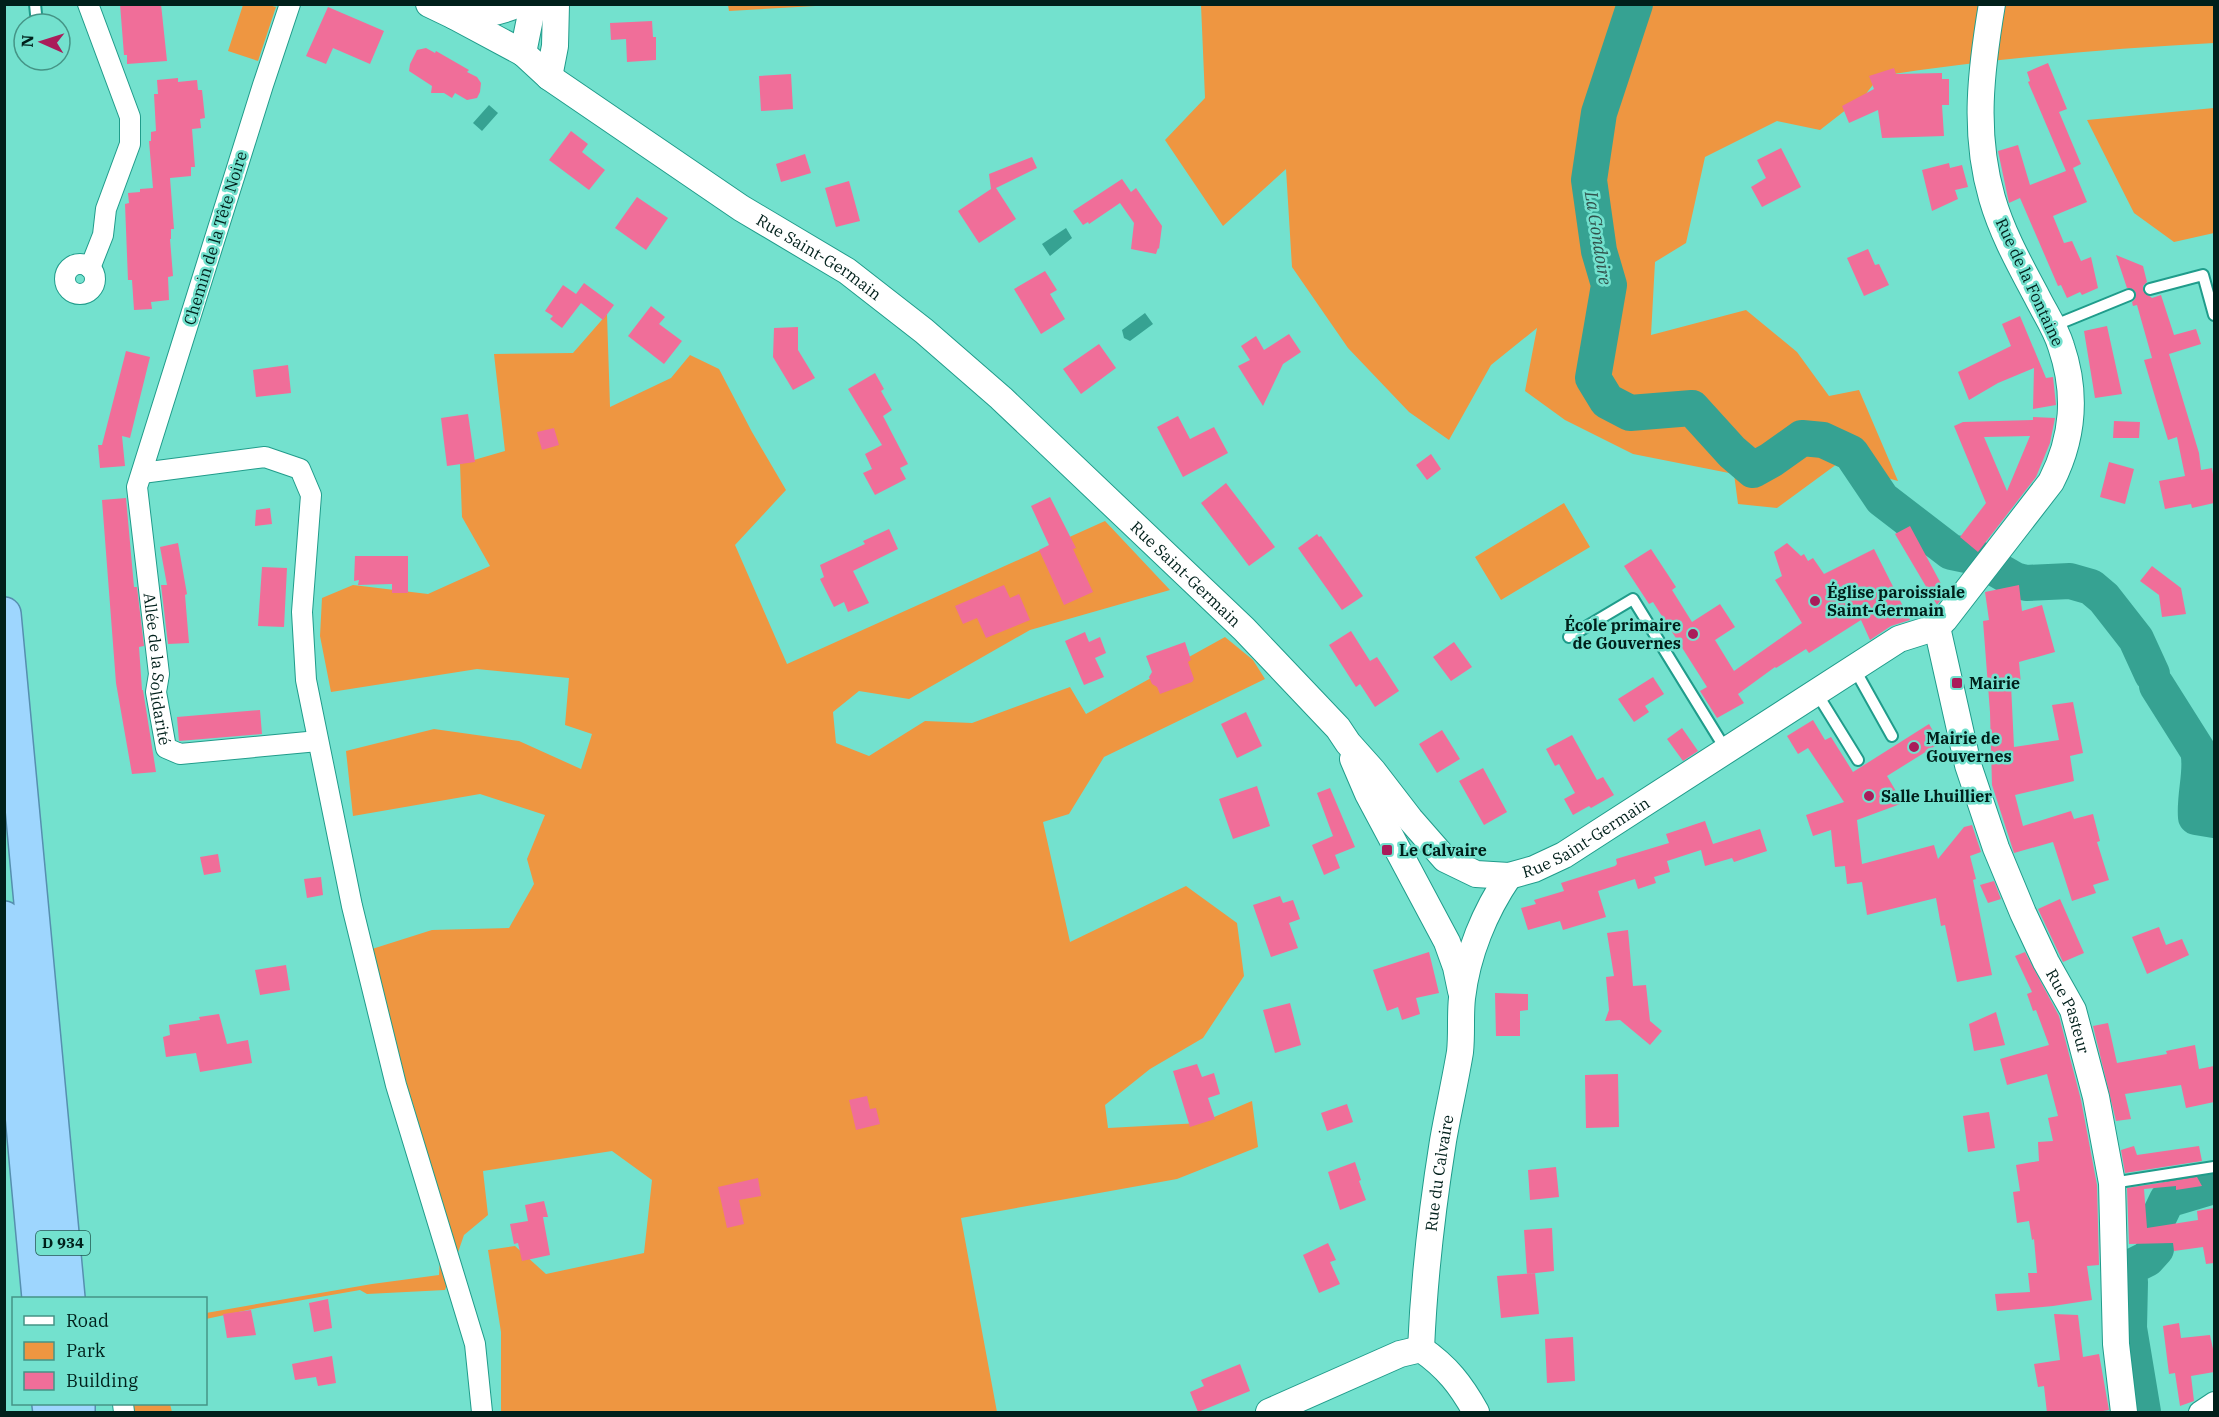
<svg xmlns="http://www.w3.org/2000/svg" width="2219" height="1417" font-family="'IBM Plex Serif',serif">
	<rect width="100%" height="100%" fill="#73e1ce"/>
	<!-- green -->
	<path fill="#ee9641" d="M243,5h26l7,2 -18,54 -30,-10z
		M728,5v-1l105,1 -104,6z
		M1201,5h1013v38c-112,6 -223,16 -334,33l-15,19 -45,35 -43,-9 -72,36 -19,86 -31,19 -4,73 95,-25 51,42 32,44 30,-6 39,91 -61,-17 -60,44 -39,-4 -4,-30 -101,-20 -68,-34 -40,-29 12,-63 -46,37 -42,75 -40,-28 -61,-64 -56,-81 -6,-98 -63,57 -58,-86 40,-42z
		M2214,108v125l-40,9 -40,-29 -47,-93z
		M607,314l3,93 61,-29 19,-23 29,14 33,63 34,58 -51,55 52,119 318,-143 65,69 -140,40 -121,69 -50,-8 -26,21 3,31 33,13 56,-35 47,2 98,-36 16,27 139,-77 28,23 12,19 -161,78 -35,57 -26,8 27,120 116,-56 51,37 7,53 -41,62 -53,31 -45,36 3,23 92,-5 52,-22 6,46 -81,32 -216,39 36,194h-496v-80l-13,-82 27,-4 31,28 98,-21 8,-73 -40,-29 -129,20 5,44 -24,20 -19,55 -78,4 -7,-4 -103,18 -51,11v-6l166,-29 67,-9 4,-68 -30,-103 -26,-80 -15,-75 60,-19 77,-2 25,-44 -7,-25 18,-44 -65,-21 -127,22 -7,-65 88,-22 85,12 62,28 11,-35 -27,-9 4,-47 -92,-9 -146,23 -11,-56 2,-38 31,-13 75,9 62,-28 -28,-49 -2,-53 45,-13 -11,-97 79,-1z
		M1564,503l26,44 -89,53 -26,-43z
		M128,1404h42l2,8h-43z"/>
	<!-- water -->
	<path fill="#36a292" d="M489,105l9,8 -16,18 -9,-8z
		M1066,228l6,10 -22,18 -8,-12z
		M1145,313l8,11 -23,17 -6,-3 -2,-8z"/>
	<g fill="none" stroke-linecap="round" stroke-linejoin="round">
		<!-- river -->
		<path stroke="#36a292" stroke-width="36" d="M1635,4l-36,109 -10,67 10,71 10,34 -16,93 14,23 23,12 62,-5 40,44 21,18 18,-10 31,-22 21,2 28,13 31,46 69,53 24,5 40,23 11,3 44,-2 21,6 13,11 32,41 16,35
			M2157,686l41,65c5,19 -4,44 -2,66l18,3
			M2131,1267l16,-8 9,-10v-26l11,-23 47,-14
			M2130,1282l-1,46 14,84"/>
	</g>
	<!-- building -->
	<path fill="#f06e99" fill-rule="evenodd" d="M120,4h41l6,57 -40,3v-9h-3z
		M328,7l56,24 -14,33 -37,-16 -7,16 -20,-8z
		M652,21l1,16h3v23l-29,2 -1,-23 -15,1 -1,-17z
		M426,48l9,5 1,-2 33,19 -2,2 10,5 4,6 -1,9 -3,6 -10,2 -12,-7 -3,5 -8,-5h-13l1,-7 -23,-15 1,-7 7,-14z
		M2048,63l19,46 -8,3 22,52 -8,4 14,34 -34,14 11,27 8,-2 9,20 10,-4 7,31 -16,7 -2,-3 -13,6 -6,-13 -3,1 -38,-88 -11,5 -11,-52 20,-6 12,40 36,-14 -38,-89 2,-1 -3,-9z
		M1894,68l2,6 46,-1v6h7v26h-7l2,31 -62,2 -4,-28 -29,13 -7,-17 32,-17 -5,-13z
		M791,74l2,35 -32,2 -2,-35z
		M178,78v4l19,-2 1,10h4l3,28 -5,1 1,9 -9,1 3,38h-4v9l-21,2 4,51h-3v10h-1l3,37 -5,1 1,23 -18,2 1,7 -18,1 -2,-30h-4l-3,-76 4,-1 -1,-10 12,-1v-3l13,-1 -4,-47h2v-9l5,-1 -2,-37h4l-1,-14z
		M571,131l17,13 -6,8 23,18 -16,20 -40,-30z
		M1781,148l20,39 -39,20 -11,-20 15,-9 -9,-18z
		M805,154l6,19 -30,9 -5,-18z
		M1032,157l5,11 -41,20 20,31 -37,24 -21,-32 33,-22 -2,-15z
		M1949,163l1,5 12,-3 6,22 -13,3 3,9 -26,12 -10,-41z
		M1122,179l9,13 5,-4 26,38 -3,23 -1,-1 -2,6 -25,-5 3,-26 -14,-20 -31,21 -1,-2 -5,3 -10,-14z
		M849,181l11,40 -24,6 -11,-39z
		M637,197l31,21 -22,32 -31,-22z
		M1868,249l7,16 4,-1 10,21 -25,11 -17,-38z
		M2116,255l27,11 4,16 -4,4v5l9,7 9,-3 13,40 22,-6 5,15 -32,10 30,99 2,17 11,-2 2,13v22l-22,5 -1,-4 -26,5 -6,-28 26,-5 -8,-39 -9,3 -24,-80 8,-2 -15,-53 -4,1 -1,-4 3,-3 1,-6 -3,-4 -6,-1z
		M1045,271l12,19 -7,4 15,25 -24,15 -27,-45z
		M584,283l30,22 -11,15 -22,-17 -19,25 -12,-9 3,-3 -8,-5 18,-26 13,9z
		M651,306l14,11 -6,7 23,17 -18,23 -36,-28z
		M2020,316l26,62 7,-1 3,28 -23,4 1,-41 -36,15 -29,17 -11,-28 53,-26 -9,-22z
		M2107,326l15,68 -27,4 -11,-67z
		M798,327v23l17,28 -22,12 -20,-33 1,-29z
		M1289,334l12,18 -18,12 -20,42 -25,-40 12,-6 -9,-14 15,-10 8,14z
		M1099,344l17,24 -35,26 -18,-25z
		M126,351l24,6 -20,81 -8,-2 3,30 -25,2 -2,-23h4z
		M288,365l3,28 -35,4 -3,-27z
		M875,373l9,16 -3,2 11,19 -9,6 25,48 -8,4 6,11 -31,16 -12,-22 9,-4 -7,-15 17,-9 -34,-56z
		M468,414l7,48 -28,4 -6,-48z
		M1178,416l12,23 24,-12 14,26 -45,24 -26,-50z
		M2033,417l22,1 -5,25 -14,34 -58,75 -18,-15 26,-34 -32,-77 9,-4 70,-2zM2030,436l-23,55 -23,-54z
		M2114,421l26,1 -1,16h-26z
		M554,428l5,17 -17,5 -5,-18z
		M1431,454l10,15 -14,11 -11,-15z
		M2109,462l25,7 -9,35 -25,-7z
		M1226,483l49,64 -26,19 -48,-63z
		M1050,497l26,51 -3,1 20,43 -29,13 -25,-55 10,-5 -18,-39z
		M126,498l8,89h3l7,59 -5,1 3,43h1l13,82 -24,2 -16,-91 -14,-183z
		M270,508l2,16 -17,2 1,-16z
		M1910,526l36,67 -9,12 -42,-71z
		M889,529l9,20 -45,22 16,32 -21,9 -4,-10 -10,5 -14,-28 4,-2 -4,-12 45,-21 -2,-3z
		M1317,534l2,3 2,-1 42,60 -21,14 -44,-62z
		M178,543l9,51 -2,1 4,48 -21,1 -7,-59h6l-7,-38z
		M1787,543l14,13 3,-2 4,7 5,-3 11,16 50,-25 36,71 -19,6 -21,14 -9,-20 -52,33 -3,-4 -30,19 -1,-1 -37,27 6,9 -27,15 -17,-27 7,-4 -54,-85 -4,2 -25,-38 27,-17 25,38 -4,3 20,32 28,-18 15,23 -20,13 19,31 68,-48 -27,-43 7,-4 -8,-24z
		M355,556h53v37h-16v-9l-34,1 1,-5 -5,1z
		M2152,566l29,22 5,26 -24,3 -3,-22 -19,-14z
		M262,567l25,1 -3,59 -26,-1z
		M1004,585l6,13 9,-4 11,26 -44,18 -9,-20 -14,6 -8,-18z
		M2019,585l3,26 20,-6 13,47 -36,10 2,22 -10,1 3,62 45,-7 -7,-35 21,-3 10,51 -13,3 4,25 -59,14 8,31 48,-15 3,8 19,-5 7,27 -3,1 12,38 -16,5 3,8 -24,8 -19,-59 -39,11 -22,-68 -2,-73 -7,-91 6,-1 -4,-28z
		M1351,631l19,30 7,-4 22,34 -24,16 -15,-23 -4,3 -27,-42z
		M1085,632l4,10 11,-5 6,16 -11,5 9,19 -20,8 -19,-44z
		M1185,642l6,18 -3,2 6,17 -2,3 -32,12 -3,-7 -5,-3 -3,-7 3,-5 -6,-16z
		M1454,642l18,25 -21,14 -18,-24z
		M1653,677l11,17 -19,12 4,6 -15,10 -16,-23z
		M260,710l2,24 -83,7 -2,-24z
		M1246,712l16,34 -25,12 -16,-34z
		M1813,720l12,20 6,-3 22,35 76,-48 11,19 -53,33 16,27 -46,17 5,44 72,-19 4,14 26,-32 8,-2 9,27 -11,4 6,23 -3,1 19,95 -35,7 -12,-57 -4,1 -5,-28 -69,17 -5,-33 -15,2 -2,-18 -10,1 -4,-37 -18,6 -7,-21 38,-13 -36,-54 -10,6 -11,-18z
		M1682,728l16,23 -15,10 -16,-22z
		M1442,730l18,29 -23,14 -18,-29z
		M1572,735l25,45 6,-3 11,18 -23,13 -2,-2 -16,9 -9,-16 11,-6 -16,-29 -4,2 -9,-17z
		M1483,768l24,44 -23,13 -25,-44z
		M1257,786l13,40 -37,13 -14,-40z
		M1330,788l25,59 -20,8 5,13 -16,7 -12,-30 21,-9 -16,-43z
		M1705,821l8,23 47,-15 7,22 -33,11 -2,-4 -27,8 -4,-16 -34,11 3,11 -16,5 2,6 -18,6 -3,-10 -37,12 8,26 -43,13 -3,-9 -32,9 -7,-22 15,-4 -2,-4 30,-9 -3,-8 54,-17 2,-2 -1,-5 53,-16 -3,-9z
		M218,854l3,18 -17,3 -4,-18z
		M321,877l2,18 -16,3 -3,-19z
		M1994,881l7,18 -13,4 -8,-18z
		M1280,896l3,7 10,-3 7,19 -11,4 9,25 -27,9 -18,-52z
		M2060,899l24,54 -21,9 -25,-53z
		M2159,927l7,18 16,-6 7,16 -42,19 -15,-37z
		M1628,930l5,56 13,-1 4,36 12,10 -12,14 -30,-25 -15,1 4,-11 -3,-33 8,-1 -7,-43z
		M1429,952l10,41 -23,5 4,16 -18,6 -4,-13 -11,4 -14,-41z
		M2025,952l34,64 22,84 16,85 2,80 -12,1 5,34 -39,6 -56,5 -2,-17 35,-2 -2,-19h9l-3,-34 -2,1 -3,-19 -12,2 -4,-31 7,-1 -4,-26 23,-4 -1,-19 15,-1 -5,-23 10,-2 -11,-42 -40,11 -7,-26 49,-14 -13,-35 -3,1 -6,-17 5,-2 -17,-36z
		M286,965l4,25 -30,5 -5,-25z
		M1495,993l33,1v16l-8,1v25h-24z
		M1290,1003l11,42 -26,8 -12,-43z
		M1996,1012l9,33 -31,6 -5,-27z
		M219,1014l8,30 21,-4 4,23 -52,9 -4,-19 -30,4 -3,-20 7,-2 -1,-10 31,-5 -1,-3z
		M2108,1023l9,40 50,-9 -1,-3 29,-6 4,24 15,-3v36l-28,6 -5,-23 -56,9 6,25 -15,2 -23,-95z
		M1197,1064l5,13 12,-4 6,21 -12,4 7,21 -25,8 -17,-56z
		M1618,1074l1,53 -33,1 -1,-53z
		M867,1096l3,13 6,-1 4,16 -24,6 -7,-30z
		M1347,1104l6,18 -26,9 -6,-18z
		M1989,1112l6,36 -27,4 -5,-36z
		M2134,1146l3,9 62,-9 3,15 -77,12 -4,-23z
		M1355,1162l6,18 -2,1 7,19 -26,10 -12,-38z
		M1556,1167l3,30 -29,3 -2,-30z
		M2197,1177l5,9 -26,4v-4l-32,3 3,39 51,-8 -1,-9 17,-3v55l-8,1 -3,-17 -29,4 -1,-8 -44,1 -2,-56z
		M758,1178l3,18 -22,4 5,24 -17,4 -9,-41z
		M544,1201l4,16h-5l7,38 -28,6 -4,-18 -4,1 -4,-20 18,-3 -3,-16z
		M1552,1228l2,43 -27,3 -3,-44z
		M1328,1243l8,17 -6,2 10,22 -21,9 -16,-38z
		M1535,1273l4,41 -38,4 -4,-42z
		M328,1299l4,29 -18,4 -5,-29z
		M251,1310l5,25 -29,3 -4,-24z
		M2054,1314l24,1 5,42 16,-3 10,56 -6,1 1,2h-57l-3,-27 -6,1 -4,-23 26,-4z
		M2179,1323l2,15 29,-3 3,14 1,-1v24l-23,4 3,25 -14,5 -5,-33 -6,1 -6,-48z
		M1573,1337l2,44 -28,2 -2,-44z
		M332,1356l4,27 -18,3 -2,-9 -21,3 -3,-16z
		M1240,1364l10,27 -52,21 -8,-20 14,-6 -3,-6z"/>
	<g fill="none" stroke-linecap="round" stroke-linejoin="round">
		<defs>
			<path id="service" d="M35,4l2,20
				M2150,289l53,-14 11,40
				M2053,326l76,-31
				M1569,637l64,-38 93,151
				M1854,668l38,68
				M1816,692l42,68
				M2112,1183l102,-16"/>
			<g id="minor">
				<path d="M88,4l42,113v27l-24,65 -3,26 -13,33"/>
				<path id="s1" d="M290,4l-27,81 -126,402 22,187 -3,18 10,56 14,6 138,-13"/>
				<circle cx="80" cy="279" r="15"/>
				<path d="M142,473l123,-16 35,12 11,26 -9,117 4,68 46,226 44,179 79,259 7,68"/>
				<path d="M123,1404l1,8"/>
				<path d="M2199,1412l15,-10"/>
			</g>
			<g id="tertiary">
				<path id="s2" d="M429,4l25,12 69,37 26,24 192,131 106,63 77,60 77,67 243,231 94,99 10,15 25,28 37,48 35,40 31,15 33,2 25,-7 30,-14 335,-216 38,-12 8,-8 106,-137c23,-45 26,-89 10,-136 -5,-17 -16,-33 -24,-49 -17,-32 -35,-64 -45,-99 -19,-65 -11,-128 0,-194"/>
				<path d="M454,16c23,-1 43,-2 64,-12"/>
				<path d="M523,53l10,-49"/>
				<path d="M549,77l6,-31 1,-42"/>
				<path id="s3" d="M1937,627l31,138 28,83 27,65 23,49 27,48 23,87 16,86 4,161 8,68"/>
				<path d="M1353,759l15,35 79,148 9,25 5,24"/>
				<path id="s4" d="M1421,1349c3,-70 11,-139 22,-208 5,-29 12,-59 17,-89 2,-18 0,-36 2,-54 5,-44 23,-87 47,-122"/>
				<path d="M1421,1349c26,18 40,36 55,63"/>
				<path d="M1269,1412l131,-58 21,-5"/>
			</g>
			<path id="trunk" d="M4,614l64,684
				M4,918l35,380
				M49,1404l1,8
				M78,1404v8"/>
		</defs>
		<!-- service casing -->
		<use href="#service" stroke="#209c8b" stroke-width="14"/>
		<!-- minor casing -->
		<use href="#minor" stroke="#209c8b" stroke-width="22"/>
		<!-- tertiary casing -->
		<use href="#tertiary" stroke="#209c8b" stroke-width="28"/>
		<!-- trunk casing -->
		<use href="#trunk" stroke="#568faf" stroke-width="36"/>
		<!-- service -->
		<use href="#service" stroke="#fff" stroke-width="10"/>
		<!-- minor -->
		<use href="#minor" stroke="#fff" stroke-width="20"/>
		<!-- tertiary -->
		<use href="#tertiary" stroke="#fff" stroke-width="26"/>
		<!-- trunk -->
		<use href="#trunk" stroke="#9ed6fe" stroke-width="33"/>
	</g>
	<!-- markers -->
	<g fill="#aa1c5a" stroke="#73e1ce" stroke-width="2">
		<circle cx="1815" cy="601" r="6"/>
		<circle cx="1693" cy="634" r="6"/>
		<rect x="1951" y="677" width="12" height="12" rx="3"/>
		<circle cx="1914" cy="747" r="6"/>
		<circle cx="1869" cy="796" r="6"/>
		<rect x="1381" y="844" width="12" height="12" rx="3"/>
	</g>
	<g text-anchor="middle" stroke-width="5" stroke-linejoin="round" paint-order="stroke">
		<!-- shield labels -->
		<rect fill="#73e1ce" stroke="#225a51" stroke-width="1.5" x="36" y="1231" width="54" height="24" rx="4.5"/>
		<g font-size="15" font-weight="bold" fill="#00201b">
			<text x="63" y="1248">D 934</text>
		</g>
		<!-- street labels -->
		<g font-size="16" fill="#00201b" stroke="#73e1ce">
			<text transform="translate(215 238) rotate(-73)" y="6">Chemin de la Tête Noire</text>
			<text dy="6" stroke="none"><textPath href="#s2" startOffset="466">Rue Saint-Germain</textPath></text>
			<text transform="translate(2030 282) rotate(65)" y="6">Rue de la Fontaine</text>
			<text dy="6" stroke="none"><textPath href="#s2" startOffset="952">Rue Saint-Germain</textPath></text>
			<text dy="6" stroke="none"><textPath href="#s1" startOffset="690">Allée de la Solidarité</textPath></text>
			<text dy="6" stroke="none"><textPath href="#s2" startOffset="1492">Rue Saint-Germain</textPath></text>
			<text dy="6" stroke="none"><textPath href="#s3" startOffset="408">Rue Pasteur</textPath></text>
			<text dy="6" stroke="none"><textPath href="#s4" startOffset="177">Rue du Calvaire</textPath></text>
		</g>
		<!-- poi labels -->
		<g font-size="16" font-weight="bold" fill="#00201b" stroke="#73e1ce" text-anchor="start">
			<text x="1827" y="598">Église paroissiale<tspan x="1827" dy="18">Saint-Germain</tspan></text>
			<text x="1681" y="631" text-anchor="end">École primaire<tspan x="1681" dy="18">de Gouvernes</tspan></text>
			<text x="1969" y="689">Mairie</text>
			<text x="1926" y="744">Mairie de<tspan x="1926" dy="18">Gouvernes</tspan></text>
			<text x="1881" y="802">Salle Lhuillier</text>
			<text x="1399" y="856">Le Calvaire</text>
		</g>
		<!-- water labels -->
		<g font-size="18" font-style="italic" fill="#31504b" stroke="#73e1ce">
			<text transform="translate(1598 238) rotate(81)" y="6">La Gondoire</text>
		</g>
	</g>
	<!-- border -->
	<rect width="2219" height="1417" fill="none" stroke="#00201b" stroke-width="12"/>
	<!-- legend -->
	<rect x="12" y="1297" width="195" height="108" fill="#73e1ce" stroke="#459486" stroke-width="1.5"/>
	<rect x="24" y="1316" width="30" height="9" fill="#ffffff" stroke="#459486" stroke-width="1.5"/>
	<text x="66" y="1327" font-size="18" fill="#00201b">Road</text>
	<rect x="24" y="1342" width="30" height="18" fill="#ee9641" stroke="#459486" stroke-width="1.5"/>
	<text x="66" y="1357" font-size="18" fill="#00201b">Park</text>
	<rect x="24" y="1372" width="30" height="18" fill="#f06e99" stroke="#459486" stroke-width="1.5"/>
	<text x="66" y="1387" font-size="18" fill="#00201b">Building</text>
	<!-- north arrow -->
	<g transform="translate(42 42) rotate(273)"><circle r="28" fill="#73e1ce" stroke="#459486" stroke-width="1.5"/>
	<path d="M0-4.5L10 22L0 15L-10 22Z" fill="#aa1c5a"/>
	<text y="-9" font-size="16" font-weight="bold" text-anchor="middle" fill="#00201b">N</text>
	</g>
</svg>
